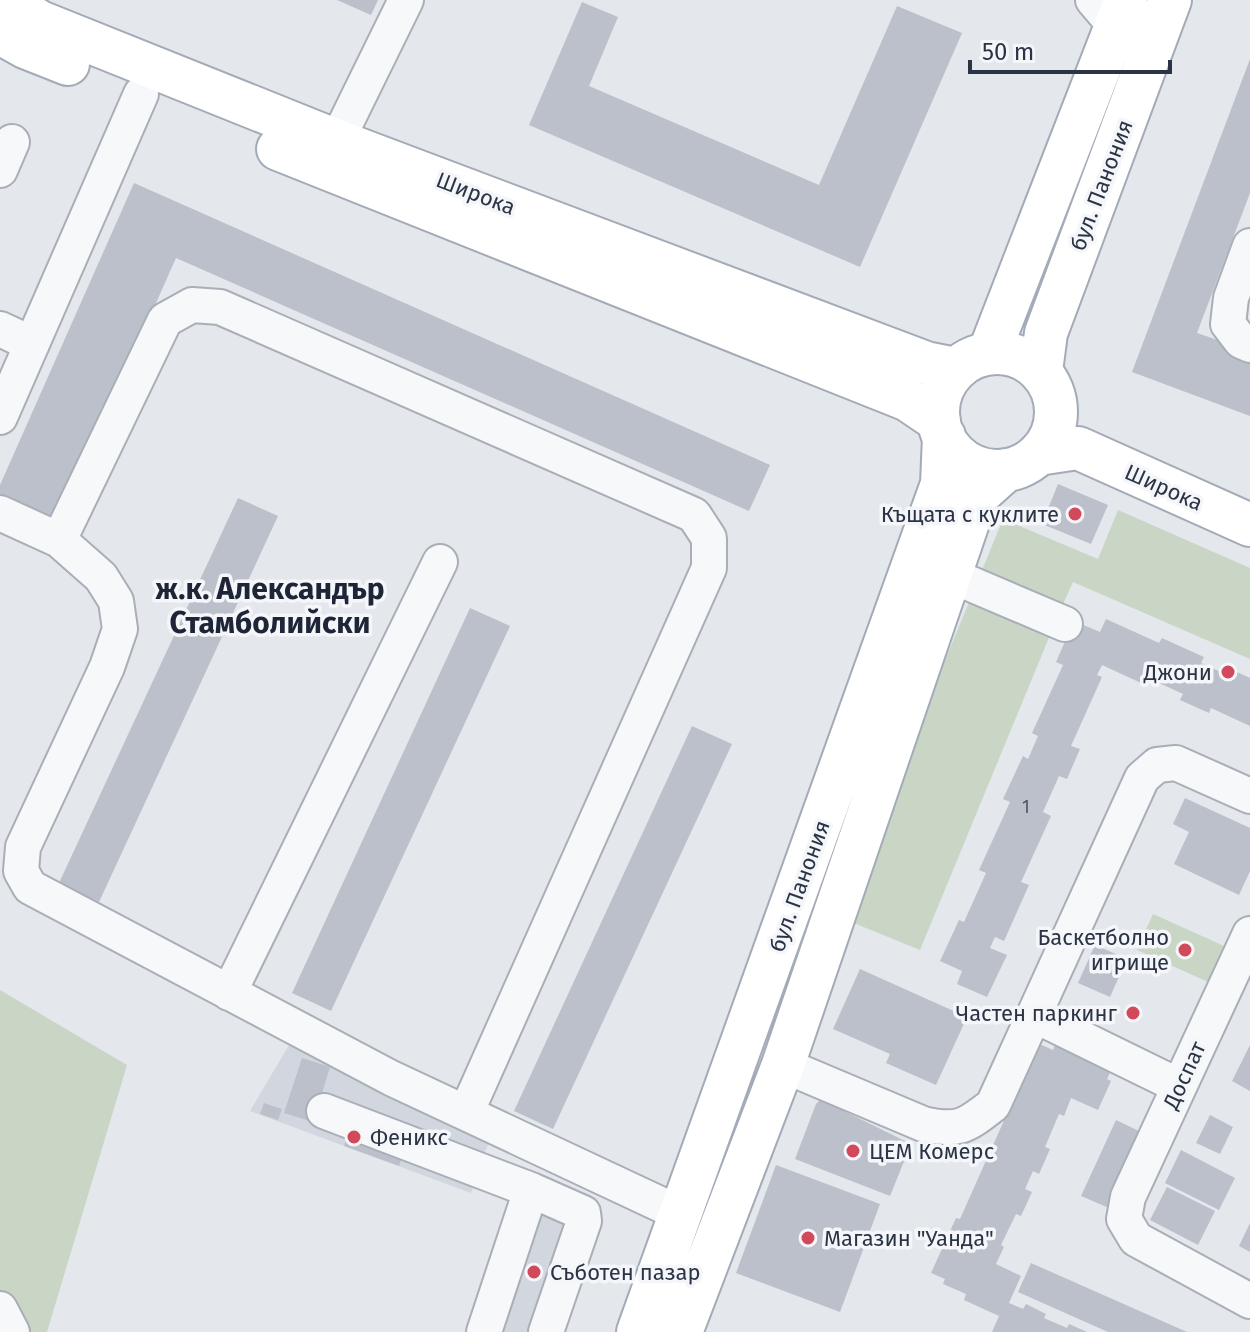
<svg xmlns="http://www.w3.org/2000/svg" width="1250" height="1332" font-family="'Fira Sans',sans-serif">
	<rect width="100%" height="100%" fill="#e4e7ec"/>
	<!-- built -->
	<path fill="#d2d6de" d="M289,1045l200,96 -18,52 -221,-82z
		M519,1178l80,35 -39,119h-92z"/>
	<!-- green -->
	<path fill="#c9d6c5" d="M1118,510l132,58v91l-177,-77 -14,31 -81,-33 25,-61 95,40z
		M972,595l81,33 -133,322 -81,-33z
		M1153,914l80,36 -16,36 -80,-36z
		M0,990l127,75 -80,267h-47z"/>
	<!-- building -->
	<path fill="#bbc0ca" d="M337,0h41l-7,15z
		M582,2l36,15 -29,69 230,99 78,-179 65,27 -102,234 -331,-142z
		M1250,59v134l-53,140 53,18v65l-118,-44z
		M134,183l636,282 -21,46 -573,-253 -120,270 -56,-25v-18z
		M1058,484l50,21 -17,39 -49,-20z
		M238,498l40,18 -179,386 -40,-19z
		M470,608l40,18 -179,385 -39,-18z
		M1106,619l53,24 3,-5 42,19 -3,6 22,10 3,-6 24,11v48l-39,-18 -2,5 -29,-13 3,-6 -39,-18 -3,7 -39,-18 -5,10 5,2 -31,69 9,3 -13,30 -8,-3 -16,36 8,4 -30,66 8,3 -25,56 -9,-4 -5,11 17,7 -20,42 -30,-13 5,-13 -22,-10 19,-41 5,2 22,-49 -7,-3 31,-68 -7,-3 20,-43 5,3 10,-23 -6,-3 31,-68 -7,-3 18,-41 26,11z
		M692,726l40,18 -179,385 -39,-18z
		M1185,798l65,30v43l-11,24 -65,-31 15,-32 -16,-8z
		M1095,945l32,14 -17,38 -32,-14z
		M860,969l107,48 -31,68 -50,-22 4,-9 -57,-25z
		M1035,1042l18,8 2,-5 23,11 2,-5 33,15 -6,13 4,2 -13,29 -27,-12 -7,18 -5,-2 -14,33 5,2 -11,25 -6,-3 -8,18 7,3 -11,24 -5,-2 -15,31 3,2 -8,17 25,12 -12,27 14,6 3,-5 20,10 -2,4 23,10 2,-4 18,8h-95l7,-16 -35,-16 2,-6 -23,-10 2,-5 -14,-6 25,-55 4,1 54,-121z
		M1250,1045v46l-18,-10z
		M302,1058l28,9 -17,55 -29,-9z
		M824,1096l10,4 4,8 73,36 -21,52 -95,-37 21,-55z
		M264,1103l18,6 -4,11 -18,-6z
		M1210,1115l23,12 -13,27 -24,-11z
		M1116,1120l27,13 -34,75 -28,-12z
		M350,1127l54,25 -5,14 -55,-20z
		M1181,1150l54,28 -16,32 -54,-27z
		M776,1165l104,39 -40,108 -104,-39z
		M1167,1187l48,24 -17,34 -48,-25z
		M1250,1223v29l-11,-6z
		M1031,1263l156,69h-79l-90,-40z"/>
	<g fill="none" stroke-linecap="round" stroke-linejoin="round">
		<defs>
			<path id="minor" d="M1093,0l23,27
				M326,163l80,-163
				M0,170l12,-28
				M1250,246l-19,52 -3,26 13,17 9,4
				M0,329l32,15
				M0,417l141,-323
				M0,513l59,27 42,37 15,24 4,28 -13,38 -84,180 -2,24 9,16 361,191 290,136
				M59,540l106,-220 27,-15 28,2 474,208 15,23v30l-243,545
				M950,575l115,49
				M1250,934l-122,263 -4,22 12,20 114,62
				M229,993l211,-431
				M1034,1015l145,71
				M783,1065l140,59c36,8 43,2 70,-19l149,-327 15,-13 19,-2 74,33
				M324,1111l207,79 52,23 1,8 -38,111
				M0,1309l12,23
				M484,1332l47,-142"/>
			<path id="major" d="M3,0l37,22 297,119 589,222 30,6
				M0,33l25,14 43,17
				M278,149l630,251 31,21
				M989,353l137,-353
				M938 412a59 59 0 1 1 118 0a59 59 0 1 1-118 0Z
				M1041,371l5,-38 124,-333
				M1038,454l40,-6 172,77
				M638,1332l304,-848 2,-48
				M681,1332l102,-267 194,-569 29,-26"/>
		</defs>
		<!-- minor casing -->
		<use href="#minor" stroke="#a9aeb7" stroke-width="38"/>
		<!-- major casing -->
		<use href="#major" stroke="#a3abb8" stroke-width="46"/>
		<!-- minor -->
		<use href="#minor" stroke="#f7f8fa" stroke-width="34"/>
		<!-- major -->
		<use href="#major" stroke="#fff" stroke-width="42"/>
	</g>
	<!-- markers -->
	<g fill="#d1495b" stroke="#f4f6f9" stroke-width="3">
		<circle cx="1075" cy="514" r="8"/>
		<circle cx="1228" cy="672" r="8"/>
		<circle cx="1185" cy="950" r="8"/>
		<circle cx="1133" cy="1013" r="8"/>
		<circle cx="354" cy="1137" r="8"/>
		<circle cx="853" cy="1151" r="8"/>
		<circle cx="808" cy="1238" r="8"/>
		<circle cx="534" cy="1272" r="8"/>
	</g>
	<g text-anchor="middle" stroke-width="7" stroke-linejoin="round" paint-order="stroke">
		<!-- number labels -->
		<g font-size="18" fill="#4f5766">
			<text x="1026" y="813">1</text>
		</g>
		<!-- street labels -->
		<g font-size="22" fill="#2b3445" stroke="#f4f6f9">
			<text transform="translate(1101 185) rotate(-69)" y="8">бул. Панония</text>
			<text transform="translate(476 193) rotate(21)" y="8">Широка</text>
			<text transform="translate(1164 487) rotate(24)" y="8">Широка</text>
			<text transform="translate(799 886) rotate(-70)" y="8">бул. Панония</text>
			<text transform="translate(1184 1075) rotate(-65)" y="8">Доспат</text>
		</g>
		<!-- poi labels -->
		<g font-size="22" fill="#2b3445" stroke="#f4f6f9" text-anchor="end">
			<text x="1059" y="522">Къщата с куклите</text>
			<text x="1212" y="680">Джони</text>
			<text x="1169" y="945">Баскетболно<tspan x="1169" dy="25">игрище</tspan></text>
			<text x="1117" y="1021">Частен паркинг</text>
			<text x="370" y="1145" text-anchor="start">Феникс</text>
			<text x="869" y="1159" text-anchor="start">ЦЕМ Комерс</text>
			<text x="824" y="1246" text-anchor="start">Магазин "Уанда"</text>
			<text x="550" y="1280" text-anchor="start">Съботен пазар</text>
		</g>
		<!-- district labels -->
		<g font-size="30" font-weight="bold" fill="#1d2536" stroke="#f4f6f9">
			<text x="270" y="599">ж.к. Александър<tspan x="270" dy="34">Стамболийски</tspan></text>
		</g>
	</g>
	<!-- scale -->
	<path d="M970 60v12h200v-12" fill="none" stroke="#2b3445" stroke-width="4"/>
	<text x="982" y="60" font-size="24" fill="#2b3445" stroke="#f4f6f9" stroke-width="6" paint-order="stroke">50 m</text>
</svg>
